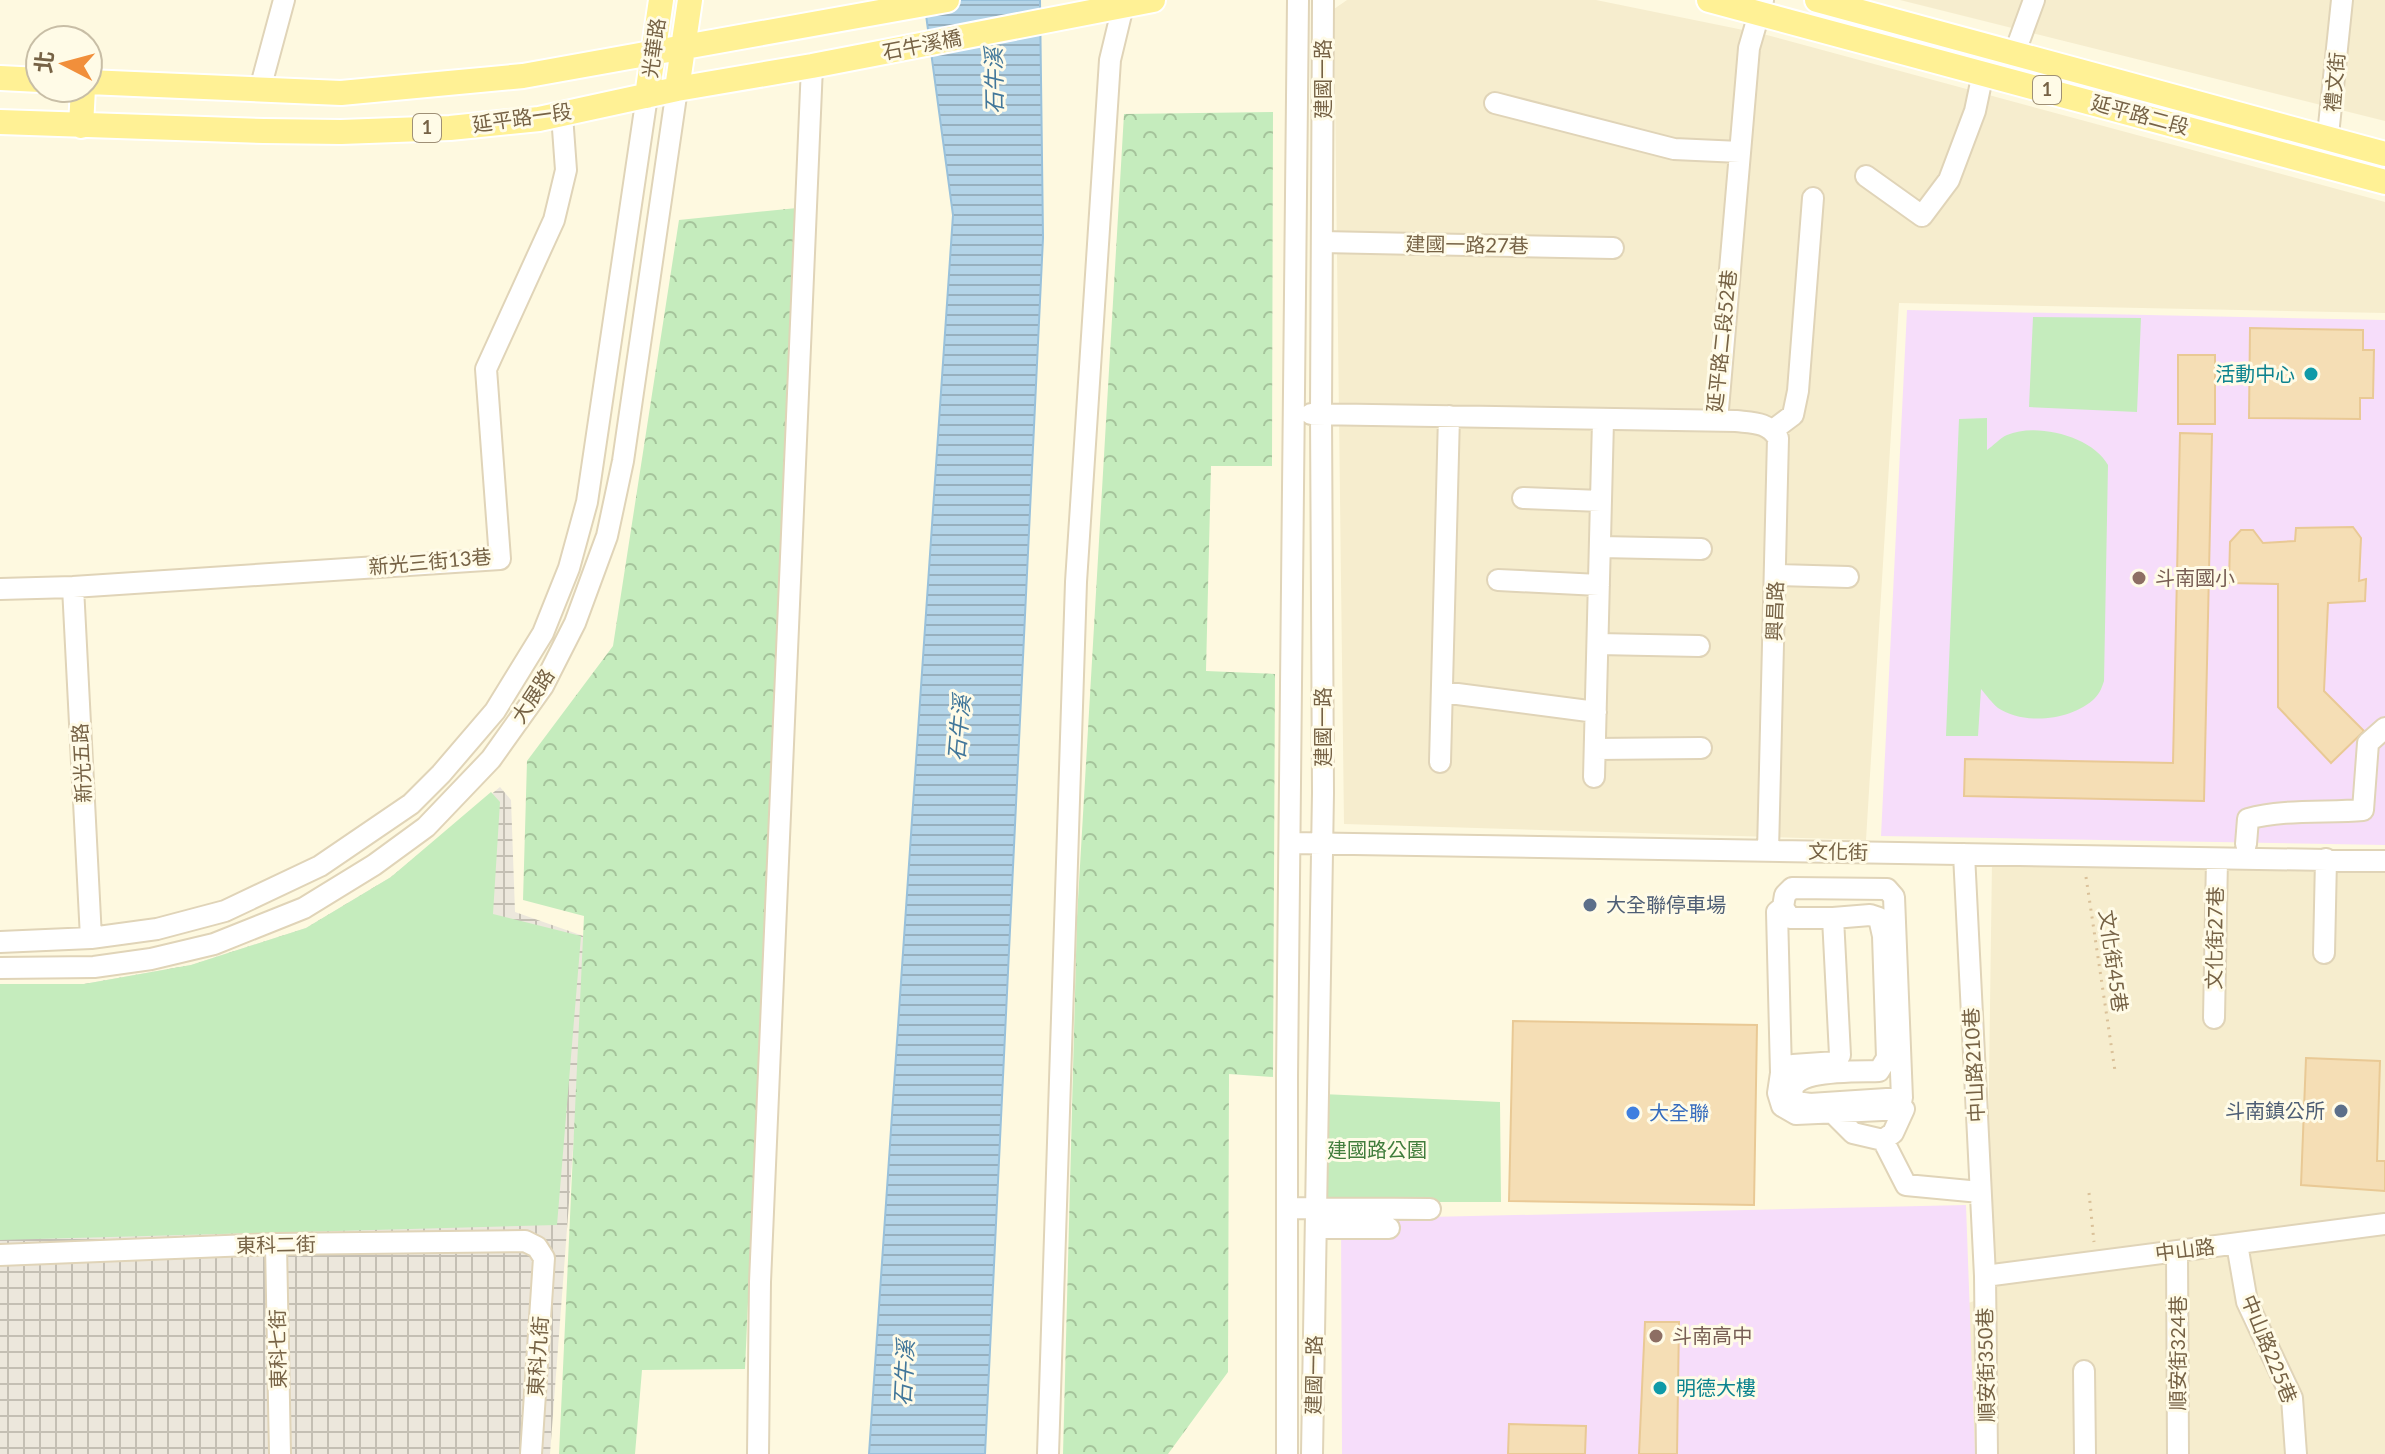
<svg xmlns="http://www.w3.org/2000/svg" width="2385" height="1454" font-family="Lato,'Noto Sans TC',sans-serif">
	<defs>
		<pattern id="industrial-grid" width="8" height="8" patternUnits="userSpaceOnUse" patternTransform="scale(2)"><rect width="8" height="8" fill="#ece7dc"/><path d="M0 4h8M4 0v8" fill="none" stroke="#c4bfb4"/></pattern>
		<pattern id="forest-crowns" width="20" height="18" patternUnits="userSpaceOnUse" patternTransform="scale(2)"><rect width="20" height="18" fill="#c5ecbd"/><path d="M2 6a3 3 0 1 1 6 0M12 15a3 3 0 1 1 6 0" fill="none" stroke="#a5c39b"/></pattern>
		<pattern id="water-rules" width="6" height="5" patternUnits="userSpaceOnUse" patternTransform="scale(2)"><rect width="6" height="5" fill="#b3d4e8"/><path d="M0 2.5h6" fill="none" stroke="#96afbe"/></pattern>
	</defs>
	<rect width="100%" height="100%" fill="#fef9e0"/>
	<!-- residential -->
	<path fill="#f6edce" d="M1347,0h249l167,34 622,168v111l-486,-10 -33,537 -522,-16 -10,-815z
		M1900,0h485v121z
		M1992,862l393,6v586h-463l5,-137 59,-20z"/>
	<!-- industrial -->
	<path fill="url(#industrial-grid)" d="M500,787l11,13 4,112 74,26 -39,516h-550v-470h84l107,-19 115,-37 85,-51z"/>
	<!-- education -->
	<path fill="#f6ddfa" d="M1907,310l478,10v525l-504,-9z
		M1966,1205l9,249h-633l-1,-235z"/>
	<!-- green -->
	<path fill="#c5ecbd" d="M2033,317l108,1 -4,94 -108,-5z
		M1987,418v32c6,-4 13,-12 20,-15 30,-13 86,2 101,30l-4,216c-2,6 -4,12 -9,17 -22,22 -70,28 -97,10 -6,-5 -12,-13 -17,-19l-3,47h-32l13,-317z
		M491,792l9,10 -7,112 88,22 -24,289 -557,15v-256h84l107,-19 115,-37 85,-51z
		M1322,1094l178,8 1,100h-175z"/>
	<!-- forest -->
	<path fill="url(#forest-crowns)" d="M1273,112l-1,354h-61l-5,205 69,3 -2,403 -44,-3 -1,298 -60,82h-105l14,-537 47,-803z
		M797,208l-52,1161 -103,1 -7,84h-76l25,-538 -61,-16 4,-139 86,-115 66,-426z"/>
	<!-- water -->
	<path fill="url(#water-rules)" stroke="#99c1db" stroke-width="2" d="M924,0h116l3,238 -58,1216h-116l84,-1239z"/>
	<!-- building -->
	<path fill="#f5deb5" stroke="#e9c995" stroke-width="2" d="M2250,328l113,2v20h11l-1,48h-13v21l-111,-1z
		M2178,355h37v69h-37z
		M2180,433l32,1 -8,367 -240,-5 1,-37 208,4z
		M2353,527l8,11 -2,43 7,-2 -1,22 -37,2 -4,88 40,40 -33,32 -53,-56v-123l-49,-1 1,-41 11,-12h12l10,13 32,-2 1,-13z
		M1513,1021l244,4 -3,180 -245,-4z
		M2306,1058l74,3 -3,100h8v30l-84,-6z
		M1645,1322h34l-2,132h-38z
		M1509,1424l77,2 -1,28h-77z"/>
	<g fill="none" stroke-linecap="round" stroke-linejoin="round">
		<defs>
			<path id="minor" d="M2015,52l19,-52
				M260,89l24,-89
				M1495,103l179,46 66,3
				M2325,164l17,-164
				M1866,176l56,40 27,-36 26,-69 8,-38
				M1322,242l291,6
				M1311,414l425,7c18,2 32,1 42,17l-10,413
				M1717,421l32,-373 14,-48
				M1773,430l20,-15 5,-24 15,-193
				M1523,498l78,3
				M1600,547l101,2
				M1776,575l72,2
				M1498,580l101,5
				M73,587l18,351
				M0,589l73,-2 427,-28 -14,-190 68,-149 12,-50 -4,-55
				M1598,644l101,2
				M1442,692l154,20
				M1595,749l106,-1
				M1440,762l9,-346
				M1594,777l9,-356
				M1291,843l1094,18
				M2246,844l2,-25c35,-10 79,-6 115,-9l5,-67 17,-15
				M1964,854l21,422 2,178
				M0,942l91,-4 66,-9 68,-18 95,-45 91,-62 30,-30 54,-63 48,-78 26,-65 18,-66 60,-406
				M2324,953l2,-94
				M0,968l94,-1 57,-8 63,-15 90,-36 70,-43 52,-38 65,-68 52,-73 32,-63 32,-87 16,-75 54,-372
				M2214,1018l3,-159
				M1781,1073l-4,-161 6,-5
				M1832,1112l21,21 30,7 10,-7 11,-24 -108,5 -14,-8 -4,-13 3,-20 12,-8 43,-3 4,-7 -7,-137h-43l-7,-11 2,-12 7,-7 95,1 7,8 8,201 -92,6 -14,-2c-22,-35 64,-30 83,-31l8,-13 -4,-122 -4,-18 -9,-3 -37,3
				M1883,1140l23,45 74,7
				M1287,1208l143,1
				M1316,1228h73
				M276,1244l4,210
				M2237,1244l10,58 45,96 4,56
				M2177,1251l1,203
				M0,1255l276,-11 249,-3 12,6 7,11 -13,196
				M1985,1276l400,-52
				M2084,1371l1,83
				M758,1454l2,-172 52,-1216
				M1048,1454l28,-872 34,-522 13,-54
				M1287,1454v-377l11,-1077
				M1312,1454l11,-661 -2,-379 2,-414"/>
			<path id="major" d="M1709,0l676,182
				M1817,0l568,154
				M0,78l40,2
				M88,82l253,11 182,-17 424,-76
				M677,89l13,-89
				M647,96l14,-96
				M0,122l264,9 77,1 109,-4 89,-9 138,-30 135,-23 341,-66
				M81,126l2,-38"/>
		</defs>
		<!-- minor casing -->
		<use href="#minor" stroke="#e0d4b8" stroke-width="24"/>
		<!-- major casing -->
		<use href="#major" stroke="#fff" stroke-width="28"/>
		<!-- path -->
		<path stroke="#dac199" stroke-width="3" stroke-dasharray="2 6" stroke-linecap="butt" d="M2086,877l29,194
			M2089,1193l5,49"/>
		<!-- minor -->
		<use href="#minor" stroke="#fff" stroke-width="20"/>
		<!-- major -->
		<use href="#major" stroke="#fff195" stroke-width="24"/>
	</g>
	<!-- markers -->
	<g fill="#0f9aa8" stroke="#fffbe7" stroke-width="3">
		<circle cx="2311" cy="374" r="8"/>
		<circle cx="1660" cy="1388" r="8"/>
	</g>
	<g fill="#8d6e63" stroke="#fffbe7" stroke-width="3">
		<circle cx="2139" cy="578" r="8"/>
		<circle cx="1656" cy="1336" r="8"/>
	</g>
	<g fill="#5c6f8a" stroke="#fffbe7" stroke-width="3">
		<circle cx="1590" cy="905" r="8"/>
		<circle cx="2341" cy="1111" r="8"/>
	</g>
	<circle fill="#3f7fe0" stroke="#fffbe7" stroke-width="3" cx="1633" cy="1113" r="8"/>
	<g text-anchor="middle" stroke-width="6" stroke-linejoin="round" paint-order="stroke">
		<!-- shield labels -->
		<g fill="#fffbe7" stroke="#9f9076" stroke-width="2">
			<rect x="2033" y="76" width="28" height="28" rx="6"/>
			<rect x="413" y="114" width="28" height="28" rx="6"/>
		</g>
		<g font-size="18" font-weight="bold" fill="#766245">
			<text x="2047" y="96">1</text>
			<text x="427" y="134">1</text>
		</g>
		<!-- street labels -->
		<g font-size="20" fill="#766245" stroke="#fffbe7">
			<text transform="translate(922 45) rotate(-11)" y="7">石牛溪橋</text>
			<text transform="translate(654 48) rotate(-82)" y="7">光華路</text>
			<text transform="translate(1323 79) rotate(-90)" y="7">建國一路</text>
			<text transform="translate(2335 82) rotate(-85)" y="7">禮文街</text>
			<text transform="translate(2140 115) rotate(15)" y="7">延平路二段</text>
			<text transform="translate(522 118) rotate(-8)" y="7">延平路一段</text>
			<text transform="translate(1467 245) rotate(1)" y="7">建國一路27巷</text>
			<text transform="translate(1722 341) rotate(-84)" y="7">延平路二段52巷</text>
			<text transform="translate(430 562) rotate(-5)" y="7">新光三街13巷</text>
			<text transform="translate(1775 611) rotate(-88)" y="7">興昌路</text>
			<text transform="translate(533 696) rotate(-57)" y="7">大展路</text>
			<text transform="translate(1323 727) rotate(-90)" y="7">建國一路</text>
			<text transform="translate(82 763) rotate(-93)" y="7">新光五路</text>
			<text transform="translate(1838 852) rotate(1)" y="7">文化街</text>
			<text transform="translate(2215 938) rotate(-89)" y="7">文化街27巷</text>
			<text transform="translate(2113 961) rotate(82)" y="7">文化街45巷</text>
			<text transform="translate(1974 1065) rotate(-93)" y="7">中山路210巷</text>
			<text transform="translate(276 1245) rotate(-1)" y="7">東科二街</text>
			<text transform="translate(2185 1250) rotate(-7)" y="7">中山路</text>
			<text transform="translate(278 1349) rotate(-91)" y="7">東科七街</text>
			<text transform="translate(2269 1349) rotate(68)" y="7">中山路225巷</text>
			<text transform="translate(2178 1353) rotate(-90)" y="7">順安街324巷</text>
			<text transform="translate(538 1356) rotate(-86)" y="7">東科九街</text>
			<text transform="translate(1986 1365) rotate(-91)" y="7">順安街350巷</text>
			<text transform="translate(1314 1375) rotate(-89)" y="7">建國一路</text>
		</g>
		<!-- culture labels -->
		<g font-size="20" fill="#0d838f" stroke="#fffbe7" text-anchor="end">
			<text x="2295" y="381">活動中心</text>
			<text x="1676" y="1395" text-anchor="start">明德大樓</text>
		</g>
		<!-- education labels -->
		<g font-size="20" fill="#785e54" stroke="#fffbe7" text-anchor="start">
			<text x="2155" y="585">斗南國小</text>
			<text x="1672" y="1343">斗南高中</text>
		</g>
		<!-- service labels -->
		<g font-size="20" fill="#4e5e75" stroke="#fffbe7" text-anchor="start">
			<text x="1606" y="912">大全聯停車場</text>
			<text x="2325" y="1118" text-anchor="end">斗南鎮公所</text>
		</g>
		<!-- shop labels -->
		<g font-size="20" fill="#366cbe" stroke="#fffbe7" text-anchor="start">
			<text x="1649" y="1120">大全聯</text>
		</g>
		<!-- park labels -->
		<g font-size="20" fill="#417d3c" stroke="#fffbe7">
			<text x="1377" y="1157">建國路公園</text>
		</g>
		<!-- water labels -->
		<g font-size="22" font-style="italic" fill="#42779a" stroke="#fffbe7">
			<text transform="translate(994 81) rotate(-91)" y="8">石牛溪</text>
			<text transform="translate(959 728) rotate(-85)" y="8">石牛溪</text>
			<text transform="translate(904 1373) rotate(-87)" y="8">石牛溪</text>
		</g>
	</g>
	<!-- north arrow -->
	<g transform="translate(64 64) rotate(276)"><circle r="38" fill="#fffbe7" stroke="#c8bea6" stroke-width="2"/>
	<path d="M0-6L14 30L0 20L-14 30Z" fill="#f18f3b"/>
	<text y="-12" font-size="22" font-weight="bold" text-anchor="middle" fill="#766245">北</text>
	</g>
</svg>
